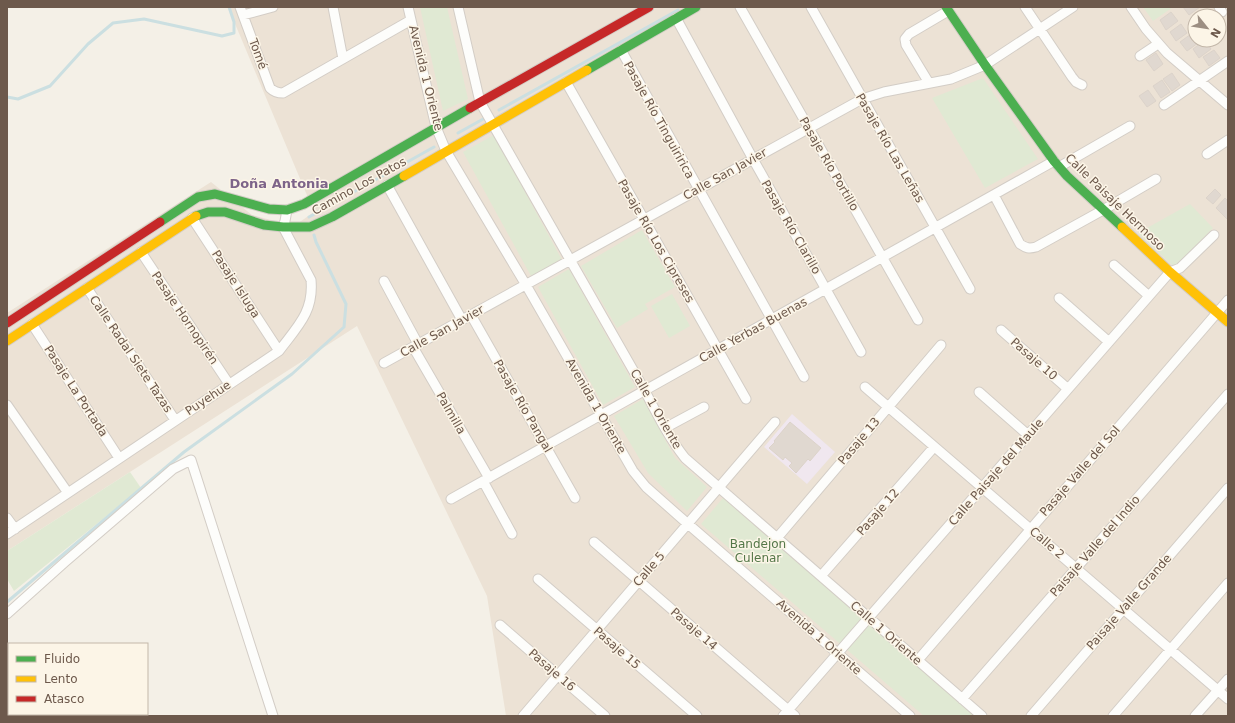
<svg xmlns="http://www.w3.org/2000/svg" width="1235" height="723" font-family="'DejaVu Sans',sans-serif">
	<rect width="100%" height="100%" fill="#f4f0e7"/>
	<!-- residential -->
	<path fill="#ece2d5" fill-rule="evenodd" d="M228,7h1000v709h-722l-19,-120 -130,-270 -350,225v-238l204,-131 41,33 42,11 20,-14zM1195,16h24v24h-24z"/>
	<!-- education -->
	<path fill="#f0e7ef" d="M792,414l43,38 -28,32 -43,-37z"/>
	<!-- green -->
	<path fill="#e0e9d3" d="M420,7h27l21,92 -25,12z
		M1143,7h30l-20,14z
		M983,78l55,81 -53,29 -53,-90z
		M494,135l68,125 -31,16 -68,-124z
		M1190,204l23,24 -38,40 -37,-35z
		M642,230l33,57 -30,17 3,5 -31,19 -36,-62z
		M569,269l66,118 -32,18 -65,-118z
		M672,294l18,32 -21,12 -18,-32z
		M643,399l32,59 32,29 -20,24 -39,-38 -34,-57z
		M130,472l11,16 -127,103 -7,-12v-28z
		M723,498l252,218h-51l-223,-192z"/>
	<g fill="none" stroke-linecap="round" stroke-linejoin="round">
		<!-- stream -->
		<path stroke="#cbdfe1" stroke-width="3" d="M7,97l11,2 32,-13 38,-42 25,-21 31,-4 78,17 12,-3v-11l-5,-15
			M499,110l179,-100
			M458,133l27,-15
			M309,217l125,-70
			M7,602l177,-150 108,-78 52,-47 2,-23 -30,-62 -2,-7"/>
	</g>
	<!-- building -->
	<path fill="#e0d8d0" stroke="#dcd3ca" d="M1183,7h17l-11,8z
		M1171,12l7,9 -12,9 -6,-10z
		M1181,24l6,9 -11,8 -6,-9z
		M1191,34l7,9 -11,8 -7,-9z
		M1205,40l6,9 -12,9 -6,-9z
		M1214,50l6,8 -11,8 -6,-9z
		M1156,53l7,11 -9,7 -8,-11z
		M1172,73l8,12 -8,6 -9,-12z
		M1162,80l8,12 -9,6 -8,-12z
		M1148,90l8,11 -9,6 -8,-11z
		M1215,189l6,6 -8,9 -7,-6z
		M1225,198l3,3v19l-12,-12z
		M790,422l31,26 -11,13 -2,-2 -12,14 -7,-7 3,-3 -7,-6 -2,3 -14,-12 6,-6 -1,-1z"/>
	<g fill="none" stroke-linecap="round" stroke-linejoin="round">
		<defs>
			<path id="street" d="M240,7l30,81c4,4 8,5 13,5l128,-73
				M333,7l10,52
				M408,7l28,120 10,24 80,134 107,186 13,16 42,37 222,192
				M458,7l22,95 165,289c12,23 24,47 40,67l297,258
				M740,7l178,313
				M811,7l159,282
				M1025,7l47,70 4,5 6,3
				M1131,7l15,22 21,24 61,52
				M1219,7l3,5
				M243,15l30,-8
				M676,18l77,141 108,193
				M621,50l183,327
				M1140,56l18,-12
				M566,82l180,317
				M929,83l-23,-38 -1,-6 4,-5 39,-23
				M1164,105l64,-44
				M1207,154l21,-14
				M1059,167l71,-41
				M387,185l75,135
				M994,195l26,49c6,4 9,5 16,3l67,-37 53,-31
				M192,218l87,133
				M141,252l88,132
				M1114,265l35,31
				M384,281l34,63
				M87,288l88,132
				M1059,298l50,44
				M471,315l104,183
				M32,324l87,134
				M1001,330l67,59
				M413,347l76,131
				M384,363l478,-264 22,-7 67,-13 34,-14 88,-58
				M865,387l363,312
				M979,392l49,43
				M7,405l61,88
				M665,428l39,-21
				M483,481l29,53
				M451,499l603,-338
				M7,518l8,11
				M7,534l272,-183c18,-24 35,-39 32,-71l-28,-53 2,-6 2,-11
				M777,538l164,-193
				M594,542l201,174
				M821,576l113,-129
				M538,579l159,137
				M7,614l58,-52 108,-93 18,-9 82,256
				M500,625l105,91
				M918,660l310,-360
				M962,699l266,-305
				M523,716l252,-294
				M783,716l387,-444 10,-4 34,-33
				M1031,716l197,-228
				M1113,716l115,-133
				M1195,716l33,-37"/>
			<path id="fast" d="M946,7l39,58 69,96 13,15 55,51
				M587,70l109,-63
				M196,216l12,-4h17l39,13 19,2h27l22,-10 72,-41
				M160,222l38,-25 17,-3 54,15 18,1 17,-6 166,-96"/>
			<path id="slow" d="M404,176l183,-106
				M1122,227l48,45 58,50
				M7,341l189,-125"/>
			<path id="jam" d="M470,108l179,-101
				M7,323l153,-101"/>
		</defs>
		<!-- street casing -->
		<use href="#street" stroke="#d3cdc6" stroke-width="11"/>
		<!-- fast casing -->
		<use href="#fast" stroke="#d3cdc6" stroke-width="11"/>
		<!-- slow casing -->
		<use href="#slow" stroke="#d3cdc6" stroke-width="11"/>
		<!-- jam casing -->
		<use href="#jam" stroke="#d3cdc6" stroke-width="11"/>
		<!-- street -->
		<use href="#street" stroke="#fdfdfb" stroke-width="9"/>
		<!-- fast -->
		<use href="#fast" stroke="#4caf50" stroke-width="9"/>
		<!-- slow -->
		<use href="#slow" stroke="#ffc107" stroke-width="9"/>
		<!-- jam -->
		<use href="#jam" stroke="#c62828" stroke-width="9"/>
	</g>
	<g text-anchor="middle" stroke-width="3" stroke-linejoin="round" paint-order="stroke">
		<!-- street labels -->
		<g font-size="12" fill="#6d594c" stroke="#fcf5e7">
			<text transform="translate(258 54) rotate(70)" y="4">Tomé</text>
			<text transform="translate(426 78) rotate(76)" y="4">Avenida 1 Oriente</text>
			<text transform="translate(659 120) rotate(61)" y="4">Pasaje Río Tinguiririca</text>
			<text transform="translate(890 148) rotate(60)" y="4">Pasaje Río Las Leñas</text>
			<text transform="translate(829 164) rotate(60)" y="4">Pasaje Río Portillo</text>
			<text transform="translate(725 174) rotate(-29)" y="4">Calle San Javier</text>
			<text transform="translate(359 186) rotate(-29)" y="4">Camino Los Patos</text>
			<text transform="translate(1115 202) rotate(44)" y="4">Calle Paisaje Hermoso</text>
			<text transform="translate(791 227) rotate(60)" y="4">Pasaje Río Clarillo</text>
			<text transform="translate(656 241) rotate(60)" y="4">Pasaje Río Los Cipreses</text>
			<text transform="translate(236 284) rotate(57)" y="4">Pasaje Isluga</text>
			<text transform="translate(185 318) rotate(56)" y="4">Pasaje Hornopirén</text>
			<text transform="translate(753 330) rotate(-29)" y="4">Calle Yerbas Buenas</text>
			<text transform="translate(442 331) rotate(-29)" y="4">Calle San Javier</text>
			<text transform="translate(131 354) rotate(56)" y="4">Calle Radal Siete Tazas</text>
			<text transform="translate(1034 359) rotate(41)" y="4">Pasaje 10</text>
			<text transform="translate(76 391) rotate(57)" y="4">Pasaje La Portada</text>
			<text transform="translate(208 398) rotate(-34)" y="4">Puyehue</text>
			<text transform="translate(523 406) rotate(60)" y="4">Pasaje Río Pangal</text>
			<text transform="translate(596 406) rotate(60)" y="4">Avenida 1 Oriente</text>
			<text transform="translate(656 409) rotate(60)" y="4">Calle 1 Oriente</text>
			<text transform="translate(451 413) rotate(60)" y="4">Palmilla</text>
			<text transform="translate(859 441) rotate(-50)" y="4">Pasaje 13</text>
			<text transform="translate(1080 471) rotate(-49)" y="4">Pasaje Valle del Sol</text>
			<text transform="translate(996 472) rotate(-49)" y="4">Calle Paisaje del Maule</text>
			<text transform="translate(878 512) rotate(-49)" y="4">Pasaje 12</text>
			<text transform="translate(1047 543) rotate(41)" y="4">Calle 2</text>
			<text transform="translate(1095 546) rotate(-49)" y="4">Paisaje Valle del Indio</text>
			<text transform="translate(649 569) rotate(-49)" y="4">Calle 5</text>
			<text transform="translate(1129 602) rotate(-49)" y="4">Paisaje Valle Grande</text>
			<text transform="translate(694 629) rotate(41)" y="4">Pasaje 14</text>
			<text transform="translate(886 633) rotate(41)" y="4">Calle 1 Oriente</text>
			<text transform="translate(819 637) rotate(41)" y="4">Avenida 1 Oriente</text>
			<text transform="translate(617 648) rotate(41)" y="4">Pasaje 15</text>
			<text transform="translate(552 670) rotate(41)" y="4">Pasaje 16</text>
		</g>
		<!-- park labels -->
		<g font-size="12" fill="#547748" stroke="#fcf5e7">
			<text x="758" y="548">Bandejon<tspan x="758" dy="14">Culenar</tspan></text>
		</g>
		<!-- neighbourhood labels -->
		<g font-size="13" font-weight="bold" fill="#7e6489" stroke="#fcf5e7">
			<text x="279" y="188">Doña Antonia</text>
		</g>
	</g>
	<!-- border -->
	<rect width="1235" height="723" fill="none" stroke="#6d594c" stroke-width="16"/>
	<!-- legend -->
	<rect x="8" y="643" width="140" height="72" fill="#fcf5e7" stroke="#c3b7a9"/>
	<rect x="16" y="656" width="20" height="6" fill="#4caf50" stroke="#c3b7a9"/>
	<text x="44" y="663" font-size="12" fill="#6d594c">Fluido</text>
	<rect x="16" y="676" width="20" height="6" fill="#ffc107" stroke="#c3b7a9"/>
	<text x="44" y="683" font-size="12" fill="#6d594c">Lento</text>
	<rect x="16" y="696" width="20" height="6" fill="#c62828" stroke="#c3b7a9"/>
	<text x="44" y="703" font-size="12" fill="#6d594c">Atasco</text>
	<!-- north arrow -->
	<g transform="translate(1207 28) rotate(120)"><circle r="19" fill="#fcf5e7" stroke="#c3b7a9"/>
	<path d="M0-3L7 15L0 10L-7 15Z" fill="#9c8e82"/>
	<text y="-6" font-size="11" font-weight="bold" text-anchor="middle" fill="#6d594c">N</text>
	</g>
</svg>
